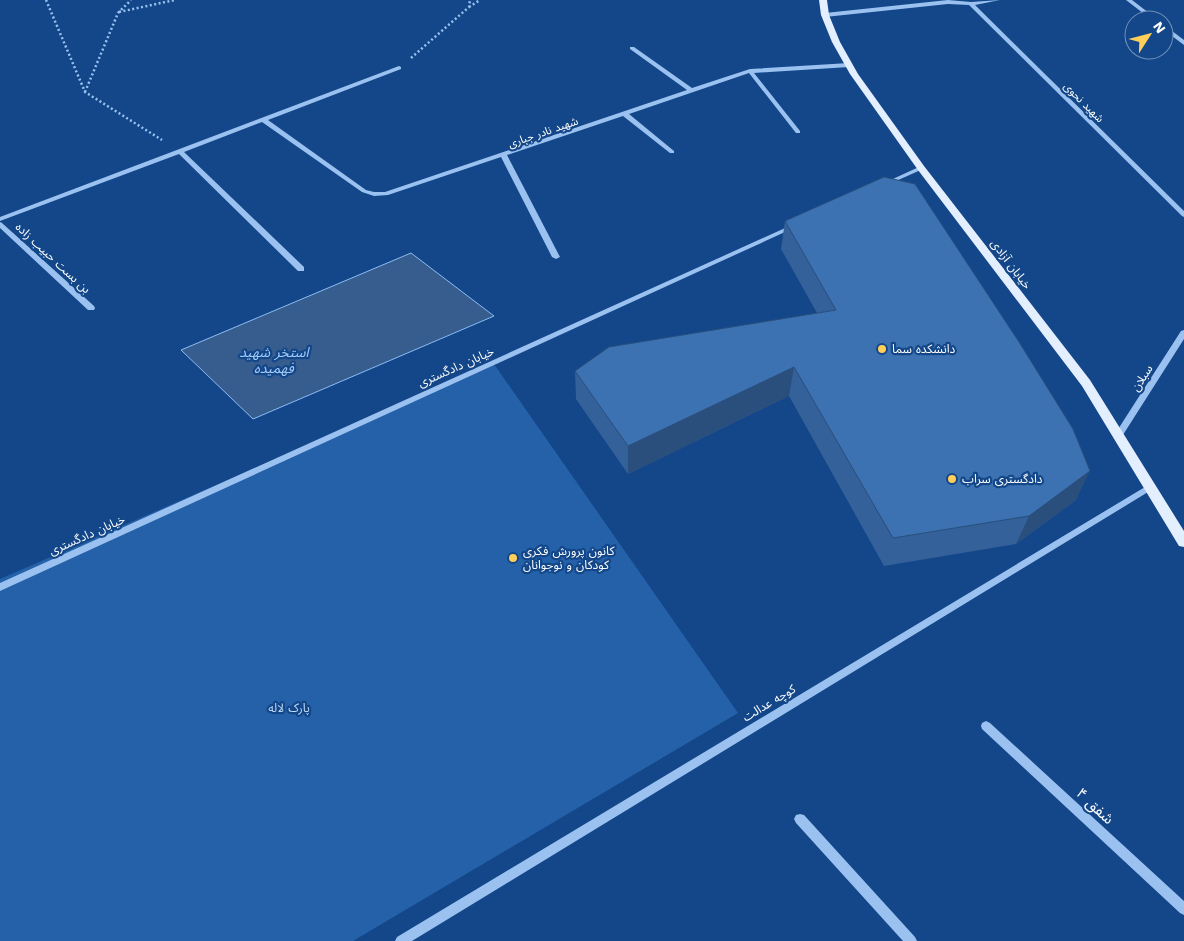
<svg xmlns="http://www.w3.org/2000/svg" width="1184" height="941" font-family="'Work Sans','Noto Sans Arabic',sans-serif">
	<rect width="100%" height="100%" fill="#134789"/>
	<!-- green -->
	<path fill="#2561a8" d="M494,364l244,349 -385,228h-353v-362z"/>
	<!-- water -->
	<path fill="#375d8f" stroke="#8cbcf3" d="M411,253l83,63 -241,103 -72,-69z"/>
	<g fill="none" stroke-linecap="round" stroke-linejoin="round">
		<!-- path -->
		<path stroke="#9ac1f0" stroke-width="2.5" stroke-dasharray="2 2.5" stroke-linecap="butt" d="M46,0l39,92 77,48
			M469,7l11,-7
			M119,12l56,-12
			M411,58l58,-51 1,-7
			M85,92l33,-79 13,-13"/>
		<!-- minor -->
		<path fill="#9ac1f0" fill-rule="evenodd" d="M948,0l23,2 29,-2 -25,5 209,206v6l-2,-1 -213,-211 -21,-1 -123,13 -3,-2 3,-2z
			M1126,0h6l26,20h-6z
			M1164,25l20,15v5l-20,-15z
			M630,47h4l58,41 58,-19 99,-6 3,2 -3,2 -95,6 46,58v2h-4l-47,-60 -120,41 45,37v2h-4l-47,-37 -116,39 53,102 -4,2 -4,-2 -51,-100 -113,38 -14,1 -12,-4 -100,-70 -78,30 120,115v4h-6l-119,-117 -179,67v-4l399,-151 2,1v2l-133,51 98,70 8,2h11l302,-102 -57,-41z
			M921,166l2,1v2l-36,16 -2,1 -3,-2z
			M0,222l2,1 92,83 1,2 -1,2h-6l-88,-82z
			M794,224l3,2 -1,1 -796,364v-8z
			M1184,330v9l-63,99h-6l-1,-2 1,-2 66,-103z
			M1150,484l3,1 1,2 -1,2 -741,452h-17l2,-4z
			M986,721l4,2 194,178v14l-4,-2 -198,-184 -1,-3 1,-3z
			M800,814l4,1 111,122 2,4h-14l-107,-118 -2,-4 2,-4z"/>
		<!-- major -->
		<path fill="#e3eeff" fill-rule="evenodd" d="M819,0h8l2,15 11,27 18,32 66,92 166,214 94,151v16l-5,-1 -97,-160 -164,-216 -68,-96 -18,-32 -11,-27z"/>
	</g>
	<!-- wall -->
	<path fill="#346199" d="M785,221l291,279 -60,44 -132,22 -95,-170 -161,78 -52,-75 -1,-28 242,-58 -36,-64z"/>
	<!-- shaded-wall -->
	<path fill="#2a4f7d" d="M794,367l-5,29 -161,78v-28z
		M1090,471l-14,29 -60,44 13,-28z"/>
	<!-- building -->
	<path fill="#3c71b2" stroke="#2a4f7d" d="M884,177l31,7 104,158 54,87 17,42 -61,45 -136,22 -99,-171 -166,79 -53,-75 34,-24 227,-37 -51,-89z"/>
	<!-- markers -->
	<g fill="#ffcf59" stroke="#134789" stroke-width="2">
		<circle cx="882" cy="349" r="5"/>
		<circle cx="952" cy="479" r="5"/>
		<circle cx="513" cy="558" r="5"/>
	</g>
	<g text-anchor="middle" stroke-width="4.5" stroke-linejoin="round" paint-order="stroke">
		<!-- far-street labels -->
		<g font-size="11" fill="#fff" stroke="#134789">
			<text transform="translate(1084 102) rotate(45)" y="4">شهید نحوی</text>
			<text transform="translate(543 132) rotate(-19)" y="4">شهید نادر جباری</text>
		</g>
		<!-- street labels -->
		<g font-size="12" fill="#fff" stroke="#134789">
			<text transform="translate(53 258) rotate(43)" y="4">بن بست حبیب زاده</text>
			<text transform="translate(1011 264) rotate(53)" y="4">خیابان آزادی</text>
			<text transform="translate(456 367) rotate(-24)" y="4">خیابان دادگستری</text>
			<text transform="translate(1142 378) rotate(-57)" y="4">سبلان</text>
			<text transform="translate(87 535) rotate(-24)" y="4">خیابان دادگستری</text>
			<text transform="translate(769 703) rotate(-31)" y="4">کوچه عدالت</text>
		</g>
		<!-- poi labels -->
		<g font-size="12" fill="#fff" stroke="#134789" text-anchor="start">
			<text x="892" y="353">دانشکده سما</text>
			<text x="962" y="483">دادگستری سراب</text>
			<text x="523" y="555">کانون پرورش فکری<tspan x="523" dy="14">کودکان و نوجوانان</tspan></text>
		</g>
		<!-- park labels -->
		<g font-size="12" fill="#c0dbfb" stroke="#134789">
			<text x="289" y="712">پارک لاله</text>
		</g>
		<!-- water labels -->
		<g font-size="14" font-style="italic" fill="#a5cbf7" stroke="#134789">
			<text x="274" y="357">استخر شهید<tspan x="274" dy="16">فهمیده</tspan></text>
		</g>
		<!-- near-street labels -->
		<g font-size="15" fill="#fff" stroke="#134789">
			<text transform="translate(1095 806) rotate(43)" y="5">شفق ۴</text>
		</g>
	</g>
	<!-- north arrow -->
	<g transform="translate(1149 35) rotate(54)"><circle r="24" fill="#134789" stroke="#7191b8"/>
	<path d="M0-4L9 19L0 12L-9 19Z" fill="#ffcf59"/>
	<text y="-8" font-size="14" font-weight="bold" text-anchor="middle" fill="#ffffff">N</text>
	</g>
</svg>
